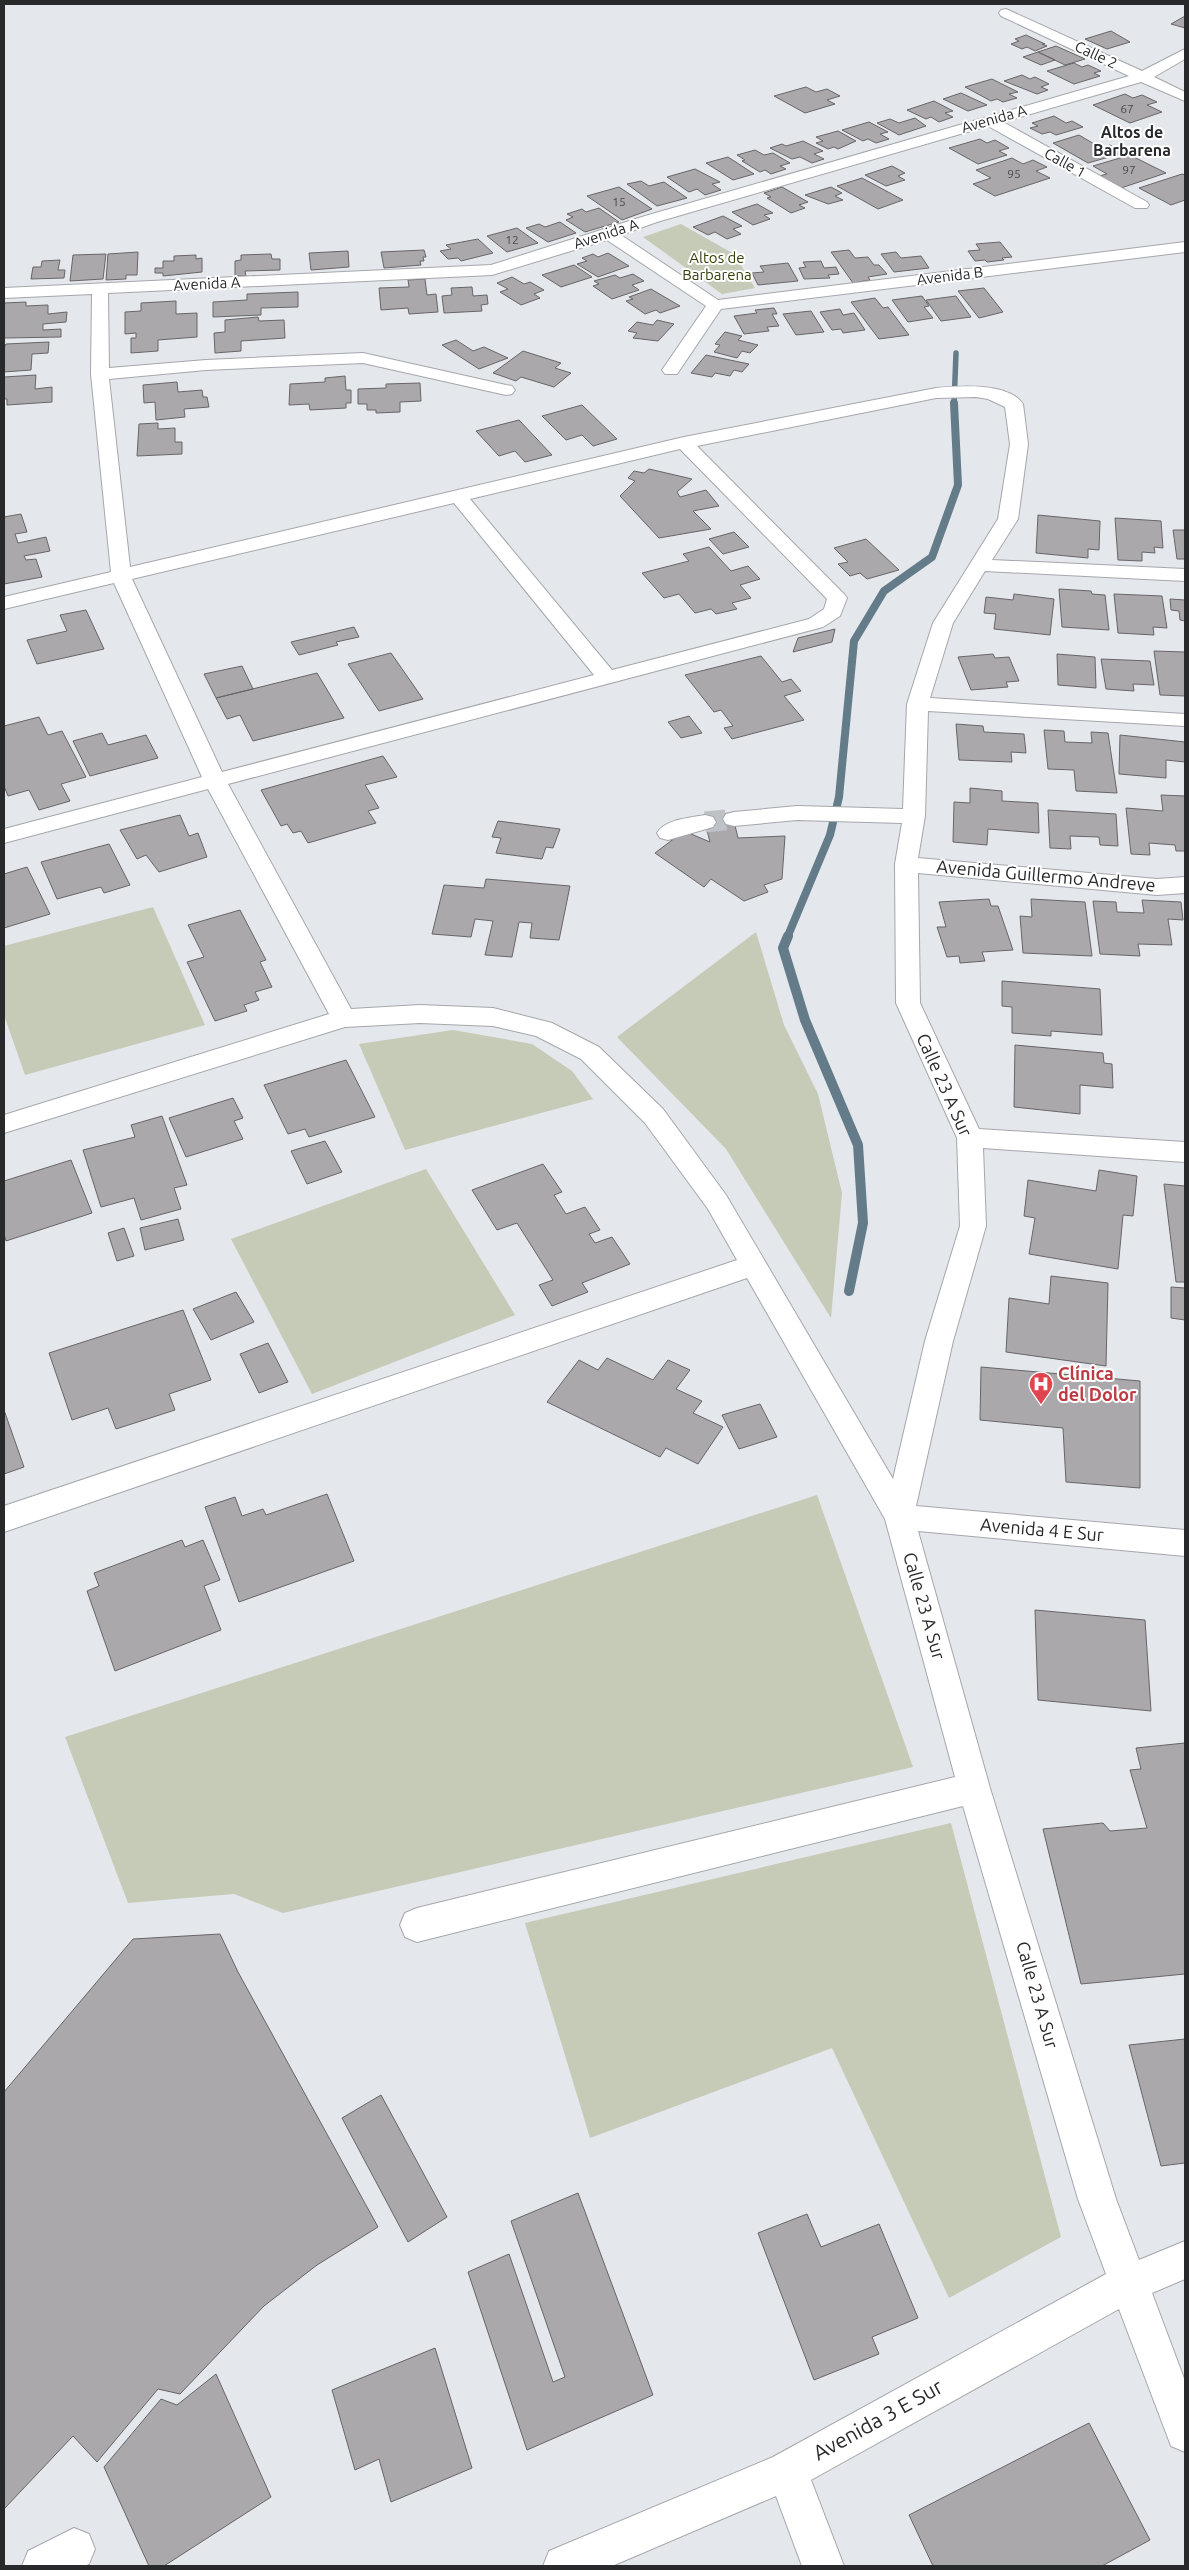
<svg xmlns="http://www.w3.org/2000/svg" width="1189" height="2570" font-family="Ubuntu,sans-serif">
	<rect width="100%" height="100%" fill="#e4e7eb"/>
	<!-- green -->
	<path fill="#c5cbb7" d="M681,224l53,30 21,34 -33,6 -79,-57z
		M153,907l52,118 -180,50 -21,-60v-69z
		M756,932l28,93 34,69 24,99 -11,125 -105,-169 -109,-112z
		M453,1030l79,14 40,27 21,28 -188,51 -46,-106z
		M426,1169l89,146 -203,79 -81,-155z
		M817,1495l96,272 -630,146 -49,-19 -106,9 -63,-166z
		M951,1823l110,414 -112,61 -117,-250 -242,90 -65,-215z"/>
	<g fill="none" stroke-linecap="round" stroke-linejoin="round">
		<!-- stream-far2 -->
		<path stroke="#647c8a" stroke-width="5.5" d="M954,405l2,-52"/>
		<!-- stream-far1 -->
		<path stroke="#647c8a" stroke-width="8" d="M787,938l43,-103 9,-38 15,-156 30,-50 48,-34 26,-72 -4,-82"/>
		<!-- stream -->
		<path stroke="#647c8a" stroke-width="10" d="M788,936l-5,12 22,72 53,125 5,78 -14,68"/>
	</g>
	<!-- building -->
	<path fill="#aba8ab" stroke="#686568" d="M1185,16v12l-14,-4z
		M1111,31l19,11 -23,7 -22,-10z
		M1026,35l19,9h-3l5,2 -12,5 -8,-4 -5,2 -11,-5 8,-3 -4,-2z
		M1056,46l29,13 -20,6 -27,-13z
		M1038,52l17,8 -14,5 -18,-8z
		M1074,63l8,4 6,-2 13,6 -7,2 6,3 -26,8 -27,-13z
		M1022,75l8,4 5,-2 14,7 -8,3 7,3 -11,4 -33,-13z
		M992,79l26,13 -9,2 8,4 -14,4 -6,-3 -6,2 -26,-14z
		M806,87l10,5 11,-3 13,7 -13,4 8,4 -30,9 -31,-17z
		M961,93l26,12 -19,6 -25,-12z
		M1125,94l8,4 9,-3 15,7 -10,3 15,7 -32,11 -37,-18z
		M934,101l19,10 -8,2 8,4 -14,5 -8,-5 -5,2 -19,-9z
		M1054,116l12,7 6,-2 11,6 -27,8 -6,-3 -8,2 -12,-6 8,-2 -6,-3z
		M915,118l11,8 -27,9 -22,-12 13,-4 9,4z
		M869,122l19,10 -8,2 9,5 -13,4 -8,-4 -5,2 -21,-11z
		M838,131l18,10 -18,8 -4,-2 -6,2 -12,-6 7,-2 -7,-4z
		M1079,135l22,13 9,-3 13,8 -35,10 -35,-20z
		M980,139l7,4 8,-3 14,8 -10,3 8,4 -29,9 -29,-16z
		M803,141l20,10 -9,3 10,5 -12,4 -12,-6 -8,2 -22,-11 12,-4 4,2z
		M755,150l9,5 9,-2 17,10 -10,3 6,3 -15,5 -6,-4 -5,2 -18,-11 3,-1 -8,-5z
		M1130,155l36,18 -45,15 -22,-12 8,-2 -14,-8z
		M728,157l26,17 -21,6 -27,-17z
		M1012,158l11,6 10,-4 14,7 -11,4 14,7 -55,18 -22,-12 18,-6 -15,-8z
		M892,166l13,7 -7,3 7,4 -19,6 -21,-11z
		M695,169l25,13 -8,2 9,6 -16,5 -8,-6 -8,3 -22,-15z
		M1182,174l3,1v25l-14,5 -32,-17z
		M862,178l41,22 -25,9 -41,-23z
		M641,181l8,5 15,-4 23,16 -30,8 -30,-22z
		M619,187l33,22 -30,11 -35,-24z
		M782,187l26,15 -9,3 6,3 -14,5 -24,-15 4,-1 -7,-4z
		M831,187l11,6 -7,3 8,4 -15,4 -23,-9z
		M757,204l16,9 -9,2 6,4 -17,6 -21,-13z
		M599,208l20,14 -34,10 -19,-12 7,-3 -6,-3 15,-5 4,3z
		M723,216l19,10 -9,3 8,5 -14,5 -12,-7 -7,3 -15,-8z
		M560,222l16,11 -28,9 -22,-14 13,-4 6,3z
		M517,228l21,15 -31,9 -20,-16z
		M478,239l15,14 -32,8 -3,-3 -10,1 -8,-8 11,-2 -5,-4z
		M1000,242l12,15 -10,1 2,2 -17,2 -2,-2 -10,1 -7,-10 12,-1 -4,-6z
		M424,250l2,7h-3l1,4h-4l1,4 -37,3 -3,-16z
		M849,250l6,8 13,-1 6,8h5l8,9 -19,3 2,3 -17,3 -22,-31z
		M348,251l1,16 -38,3 -2,-17z
		M138,252l-1,23h-11v4l-20,1 2,-26z
		M896,252l5,6 20,-2 8,12 -35,4 -13,-18z
		M608,253l21,13 -31,11 -21,-13 10,-3 -5,-3 11,-4 5,3z
		M106,254l-3,25 -33,2 3,-26z
		M271,254l1,5h8v11l-35,1 1,5h-11v-15l6,-1v-5z
		M196,255v4l6,-1v14l-39,4v-3h-8v-5h8v-7h11v-5z
		M60,260l-2,10h7l-1,8 -33,1 2,-12h8l1,-6z
		M821,261l3,7 12,-1 3,7 -11,1 2,3 -26,1 -5,-11 7,-1 -3,-5z
		M788,263l10,18 -40,4 -6,-12 12,-1 -4,-6z
		M574,265l18,12 -31,10 -19,-12z
		M633,274l11,7 -12,4 7,5 -27,9 -19,-13 6,-2 -5,-3 21,-6 5,3z
		M512,277l12,7 6,-2 14,8 -10,4 6,4 -19,7 -21,-13 8,-3 -11,-6z
		M425,279l2,16 9,-1 2,18 -29,2 -1,-6 -27,2 -2,-22 30,-1 -1,-7z
		M472,287l1,9 14,-1 1,9 -7,1 1,6 -38,2 -2,-17 10,-1 -1,-7z
		M984,288l19,24 -24,6 -21,-27z
		M651,289l29,17 -20,7 -4,-3 -11,4 -19,-13 7,-2 -4,-2z
		M298,292v15l-37,1v7l-48,2v-15l34,-2v-6z
		M922,296l7,10 -5,1 9,11 -25,4 -16,-22z
		M956,296l15,21 -30,4 -15,-21z
		M875,298l8,10 5,-1 21,28 -30,4 -28,-37z
		M176,301v13l21,-1v24l-39,3v11l-27,2v-15h5v-5l-11,1v-22l16,-1v-8z
		M26,302v4l22,-1v9l19,-2 -1,10 -23,2v6l18,-1v8l-57,1v-35z
		M774,308l3,6h-5l7,12 -12,1 2,4 -25,3 -10,-18 23,-3 -2,-3z
		M840,309l3,6 11,-2 11,17 -22,3 -2,-4 -9,1 -12,-18z
		M811,311l13,21 -28,3 -13,-21z
		M258,317l1,4 25,-1 1,18 -44,3v10l-26,2 -1,-20 11,-1v-12z
		M657,320l17,4 -16,17 -25,-3 4,-5 -9,-2 9,-9 16,3z
		M725,332l17,4 -4,4 20,5 -8,8 -8,-2 -5,7 -23,-6 6,-7 -5,-1z
		M456,340l17,11 11,-4 24,11 -29,11 -37,-24z
		M49,342l-1,11 -16,1 -1,16 -27,2v-24l2,-4z
		M523,351l38,12 -6,5 16,5 -17,14 -33,-10 -5,4 -23,-8z
		M706,355l43,9 -7,8 -8,-2 -4,6 -15,-3 -3,4 -21,-4z
		M36,375l-1,14 17,-2v15l-45,3v-6h-3v-22z
		M345,376l1,14h5v13h-5v5l-36,2 -1,-6 -20,1 1,-21 35,-2v-4z
		M177,382l1,10 24,-2 1,7h4l2,10 -25,2 1,8 -29,3 -1,-18 -11,1 -1,-18z
		M420,383l1,18 -21,1v10l-24,1v-3h-9v-6h-9v-15l28,-1v-4z
		M582,405l35,34 -24,7 -11,-11 -16,5 -24,-24z
		M519,420l33,35 -27,7 -10,-11 -16,5 -23,-25z
		M158,423v6l17,-1v14h7v12l-45,2 2,-32z
		M649,469l43,10 -15,13 3,5 26,-7 13,16 -26,5 18,18 -52,9 -39,-42 15,-15 -7,-3 6,-7 10,2z
		M21,514l6,18 -12,2 3,9 28,-6 4,14 -26,5 2,4 10,-1 6,18 -38,7v-67z
		M1038,515l62,6 -1,29 -11,-1v9l-52,-5z
		M1115,518l46,3 2,27 -9,-1 1,6 -13,-1v9l-24,-1z
		M1173,530h12v29h-8z
		M734,532l15,15 -26,7 -14,-15z
		M866,539l33,31 -32,9 -7,-6 -10,3 -12,-12 10,-2 -14,-14z
		M709,547l22,24 17,-5 12,13 -20,6 11,13 -19,5 5,6 -21,5 -5,-5 -16,4 -16,-19 -15,4 -22,-25 47,-12 -6,-7z
		M1059,589l32,2 1,3 13,1 4,35 -47,-3z
		M1014,594l40,5 -4,36 -56,-6 2,-15 -12,-1 2,-16 27,3z
		M1114,594l48,2 5,32 -14,-1 1,8 -36,-2z
		M1170,599l15,1v21l-5,-1 -1,-9 -8,-1z
		M86,610l18,39 -67,15 -10,-24 40,-9 -7,-16z
		M354,627l5,10 -23,5 2,3 -39,10 -8,-13z
		M835,629l-3,13 -39,10 5,-14z
		M1154,651l31,1v44l-25,-1z
		M391,653l32,46 -44,12 -31,-47z
		M993,654l2,4 14,-1 10,24 -13,1 2,5 -37,3 -13,-33z
		M1057,654l38,3 1,31 -38,-3z
		M761,656l21,26 9,-3 10,12 -17,5 20,24 -72,19 -8,-11 9,-2 -12,-16 -7,2 -29,-37z
		M1101,659l49,2 4,24 -21,-1 1,7 -28,-2z
		M242,666l11,23 -37,9 -12,-24z
		M317,673l27,45 -91,23 -13,-26 -13,4 -11,-21z
		M689,716l13,17 -21,5 -13,-16z
		M39,717l9,18 14,-4 24,46 -25,7 9,17 -31,9 -10,-20 -21,6 -4,-10v-60z
		M956,724l27,2 1,6 40,2 2,19 -15,-1 1,10 -53,-2z
		M1044,730l20,1 1,11 27,1 -1,-11 17,1 9,60 -41,-2 -2,-21 -26,-1z
		M102,733l6,12 38,-10 12,23 -68,18 -17,-35z
		M1120,735l65,7v20l-19,-2v18l-47,-4z
		M383,756l14,21 -32,8 14,23 -11,3 8,12 -68,20 -7,-12 -8,2 -6,-9 -6,2 -20,-36z
		M970,788l32,3v10l36,2 1,30 -51,-4 -1,16 -34,-3 1,-40 16,1z
		M1161,795l24,1v55h-9l-1,-6 -26,-2 1,12 -19,-1 -5,-46 37,3z
		M1048,810l68,4 2,32 -18,-1 -1,-8 -29,-1 1,13 -21,-1z
		M732,813l6,25 47,-2 -3,43 -18,6 4,7 -24,9 -33,-22 -7,8 -49,-34 29,-22 26,11 -7,-27z
		M180,815l9,21 9,-3 9,24 -48,15 -13,-17 -9,4 -17,-29z
		M498,821l62,8 -7,19 -7,-1 -4,12 -46,-6 5,-15 -9,-1z
		M109,844l21,41 -26,8 -3,-6 -44,12 -16,-37z
		M27,867l23,47 -46,14v-54z
		M486,879l84,7 -11,54 -29,-2 2,-15 -13,-1 -7,35 -27,-2 8,-34 -18,-2 -4,18 -39,-3 12,-49 40,3z
		M989,899l2,7h7l15,44 -31,2 3,9 -25,2 -1,-7 -12,1 -10,-30h9l-7,-25z
		M1031,899l54,3 7,54 -69,-3 -3,-37 12,1z
		M1142,900l39,2 2,18 -15,-1 4,26 -34,-1 2,12 -40,-2 -7,-53 23,1 1,10 27,1z
		M240,910l26,50 -6,2 12,25 -17,5 4,8 -15,5 3,6 -32,10 -28,-59 17,-5 -16,-32z
		M1002,981l98,8 2,46 -51,-4v5l-39,-3v-26l-10,-1z
		M1015,1045l88,8 1,10 8,1 1,24 -33,-3v29l-66,-7z
		M346,1060l29,57 -66,20 -4,-8 -17,5 -24,-49z
		M233,1098l10,20 -9,3 9,18 -57,18 -17,-39z
		M162,1116l25,69 -13,3 7,21 -40,11 -7,-22 -33,9 -18,-57 52,-13 -4,-12z
		M325,1141l17,31 -35,12 -16,-33z
		M71,1160l21,53 -86,28 -2,-7v-53z
		M543,1164l19,28 -8,3 12,19 19,-7 15,23 -11,4 6,9 17,-6 18,27 -48,19 6,9 -36,14 -13,-21 14,-5 -36,-57 -20,7 -25,-40z
		M1099,1170l38,6 -4,40 -10,-1 -5,54 -89,-15 6,-36 -11,-2 4,-36 68,11z
		M1164,1184l21,2v96h-9z
		M178,1219l6,21 -39,10 -5,-22z
		M124,1228l10,28 -17,5 -9,-28z
		M1051,1276l57,7 -2,83 -100,-14 3,-54 40,6z
		M1171,1287l14,1v32l-14,-2z
		M236,1292l18,30 -43,18 -18,-31z
		M183,1310l28,70 -42,14 6,16 -59,19 -8,-21 -36,12 -23,-67z
		M268,1343l20,39 -29,11 -19,-39z
		M607,1358l46,22 15,-20 22,10 -14,19 26,12 -9,12 30,14 -25,37 -32,-16 -6,9 -113,-55 32,-42 19,10z
		M981,1367l159,14v107l-74,-6 -3,-54 -83,-8z
		M760,1404l17,33 -38,12 -17,-34z
		M4,1410l20,57 -20,7z
		M327,1494l27,67 -115,41 -34,-95 30,-10 7,19 21,-7 3,6z
		M182,1540l3,7 18,-7 17,40 -16,6 17,44 -106,41 -28,-80 12,-5 -5,-13z
		M1035,1610l110,10 6,91 -113,-11z
		M1185,1743v231l-104,10 -38,-155 60,-6 7,8 37,-3 -17,-58 11,-1 -5,-21z
		M220,1934l18,38 140,255 -61,38 -53,41 -84,88 -22,-5 -61,73 -24,-26 -69,73v-417l129,-153z
		M1185,2039v124l-24,3 -32,-121z
		M381,2095l66,122 -39,25 -66,-124z
		M578,2193l75,202 -126,55 -59,-178 41,-18 44,128 12,-5 -54,-156z
		M807,2214l14,33 58,-23 39,94 -46,19 7,17 -65,26 -56,-147z
		M435,2348l37,120 -81,34 -12,-43 -24,11 -23,-80z
		M216,2374l55,123 -107,69h-15l-45,-99 57,-68 16,6z
		M1089,2423l61,117 -48,26h-169l-24,-51z"/>
	<g fill="none" stroke-linecap="round" stroke-linejoin="round">
		<!-- minor-tunnel -->
		<path stroke="#bec1c5" stroke-width="21" stroke-dasharray="21 11" stroke-linecap="butt" d="M705,822l29,-3"/>
		<defs>
			<path id="minor" d="M1006,9l136,62 43,-22v10l-31,18 31,15v9l-44,-19 -138,40 144,80 2,3 -2,3h-12l-147,-82 -331,96 -36,13 97,65 467,-58v10l-464,57 -44,65h-12l-3,-4 44,-64 -99,-66 -115,35 -384,18 1,75 97,-8 157,-7 143,32 6,1 3,4 -3,4 -6,1 -143,-32 -157,7 -97,9 21,188 554,-130 252,-49c23,-2 72,-6 87,16l5,40 -10,75 -26,41 193,9v12l-200,-10 -32,52 -23,75 255,16v12l-257,-15 -3,105 -7,42 239,21 28,-2v16l-28,2 -239,-22 2,130 59,126 206,13v20l-202,-14 3,78 -33,115 -37,165 269,24v26l-267,-25 72,257 126,411 23,61 46,-19v38l-33,14 33,88v71l-14,-6 -52,-137 -308,171 33,86h-42l-26,-70 -164,70h-69l6,-15 224,-94 333,-183 -28,-75 -115,-393 -546,136 -12,-5 -5,-12 5,-12 12,-5 538,-131 -70,-258 -138,-241 -743,254v-26l733,-246 -29,-51 -63,-86 -64,-64 -45,-23 -43,-10 -73,-3 -75,4 -341,106v-18l325,-101 -121,-225 -204,54v-14l198,-52 -88,-194 -110,26v-12l107,-25 -20,-198 1,-80 -88,4v-10l487,-23 154,-49 484,-140 -128,-60 -2,-3 2,-3zM976,397l12,2 17,8 5,37 -12,75 -65,104 -26,81 -4,105 -106,-3 -63,6 -8,2 -3,5 3,5 8,2 63,-6 105,3 -7,41 1,139 61,135 3,88 -35,115 -32,138 -167,-284 -63,-86 -64,-62 -47,-24 -59,-15 -73,-3 -69,4 -123,-225 595,-157 17,-11 7,-18 -3,-4 -147,-148 239,-48zM680,449l147,150 -3,10 -15,10 -197,51 -142,-171zM454,503l140,172 -372,97 -90,-193z
				M705,815l8,2 3,5 -3,5 -45,13 -8,-2 -3,-5c8,-14 33,-15 48,-18z
				M74,2528l15,6 6,15 -6,15 -5,2h-62l6,-15z"/>
		</defs>
		<!-- minor casing -->
		<use href="#minor" stroke="#a4a7ab" stroke-width="2"/>
		<!-- minor -->
		<use href="#minor" fill="#fff" fill-rule="evenodd"/>
	</g>
	<!-- icons -->
	<defs>
		<symbol id="hospital-pin" viewBox="-11 -11 22 30"><path d="M0 17L-7.5 6A9.5 9.5 0 1 1 7.5 6Z" fill="#e0444e" stroke="#fff"/><path d="M-5-5h3v3.5h4V-5h3V5h-3V1.5h-4V5h-3Z" fill="#fff"/></symbol>
	</defs>
	<g fill-rule="evenodd">
		<use href="#hospital-pin" x="1027" y="1370" width="28" height="38"/>
	</g>
	<g text-anchor="middle" stroke-width="4" stroke-linejoin="round" paint-order="stroke">
		<!-- far-number labels -->
		<g font-size="12" fill="#49494b">
			<text x="1127" y="113">67</text>
			<text x="1129" y="174">97</text>
			<text x="1014" y="178">95</text>
			<text x="619" y="206">15</text>
			<text x="512" y="244">12</text>
		</g>
		<!-- far-street labels -->
		<g font-size="15" fill="#28292b" stroke="#fff">
			<text transform="translate(1096 55) rotate(25)" y="5">Calle 2</text>
			<text transform="translate(994 119) rotate(-16)" y="5">Avenida A</text>
			<text transform="translate(1065 163) rotate(29)" y="5">Calle 1</text>
			<text transform="translate(606 234) rotate(-18)" y="5">Avenida A</text>
			<text transform="translate(950 276) rotate(-7)" y="5">Avenida B</text>
			<text transform="translate(207 284) rotate(-3)" y="5">Avenida A</text>
		</g>
		<!-- far-park labels -->
		<g font-size="15" fill="#343f07" stroke="#fff">
			<text x="717" y="263">Altos de<tspan x="717" dy="17">Barbarena</tspan></text>
		</g>
		<!-- far-neighbourhood labels -->
		<g font-size="16" font-weight="bold" fill="#28292b" stroke="#fff">
			<text x="1132" y="138">Altos de<tspan x="1132" dy="18">Barbarena</tspan></text>
		</g>
		<!-- street labels -->
		<g font-size="18" fill="#28292b" stroke="#fff">
			<text transform="translate(1046 876) rotate(5)" y="6">Avenida Guillermo Andreve</text>
			<text transform="translate(944 1085) rotate(66)" y="6">Calle 23 A Sur</text>
			<text transform="translate(1042 1530) rotate(5)" y="6">Avenida 4 E Sur</text>
			<text transform="translate(924 1606) rotate(74)" y="6">Calle 23 A Sur</text>
			<text transform="translate(1037 1995) rotate(74)" y="6">Calle 23 A Sur</text>
		</g>
		<!-- health labels -->
		<g font-size="18" font-weight="bold" fill="#be3a42" stroke="#fff" text-anchor="start">
			<text x="1058" y="1380">Clínica<tspan x="1058" dy="21">del Dolor</tspan></text>
		</g>
		<!-- near-street labels -->
		<g font-size="21" fill="#28292b" stroke="#fff">
			<text transform="translate(878 2420) rotate(-29)" y="7">Avenida 3 E Sur</text>
		</g>
	</g>
	<!-- border -->
	<rect width="1189" height="2570" fill="none" stroke="#28292b" stroke-width="10"/>
</svg>
